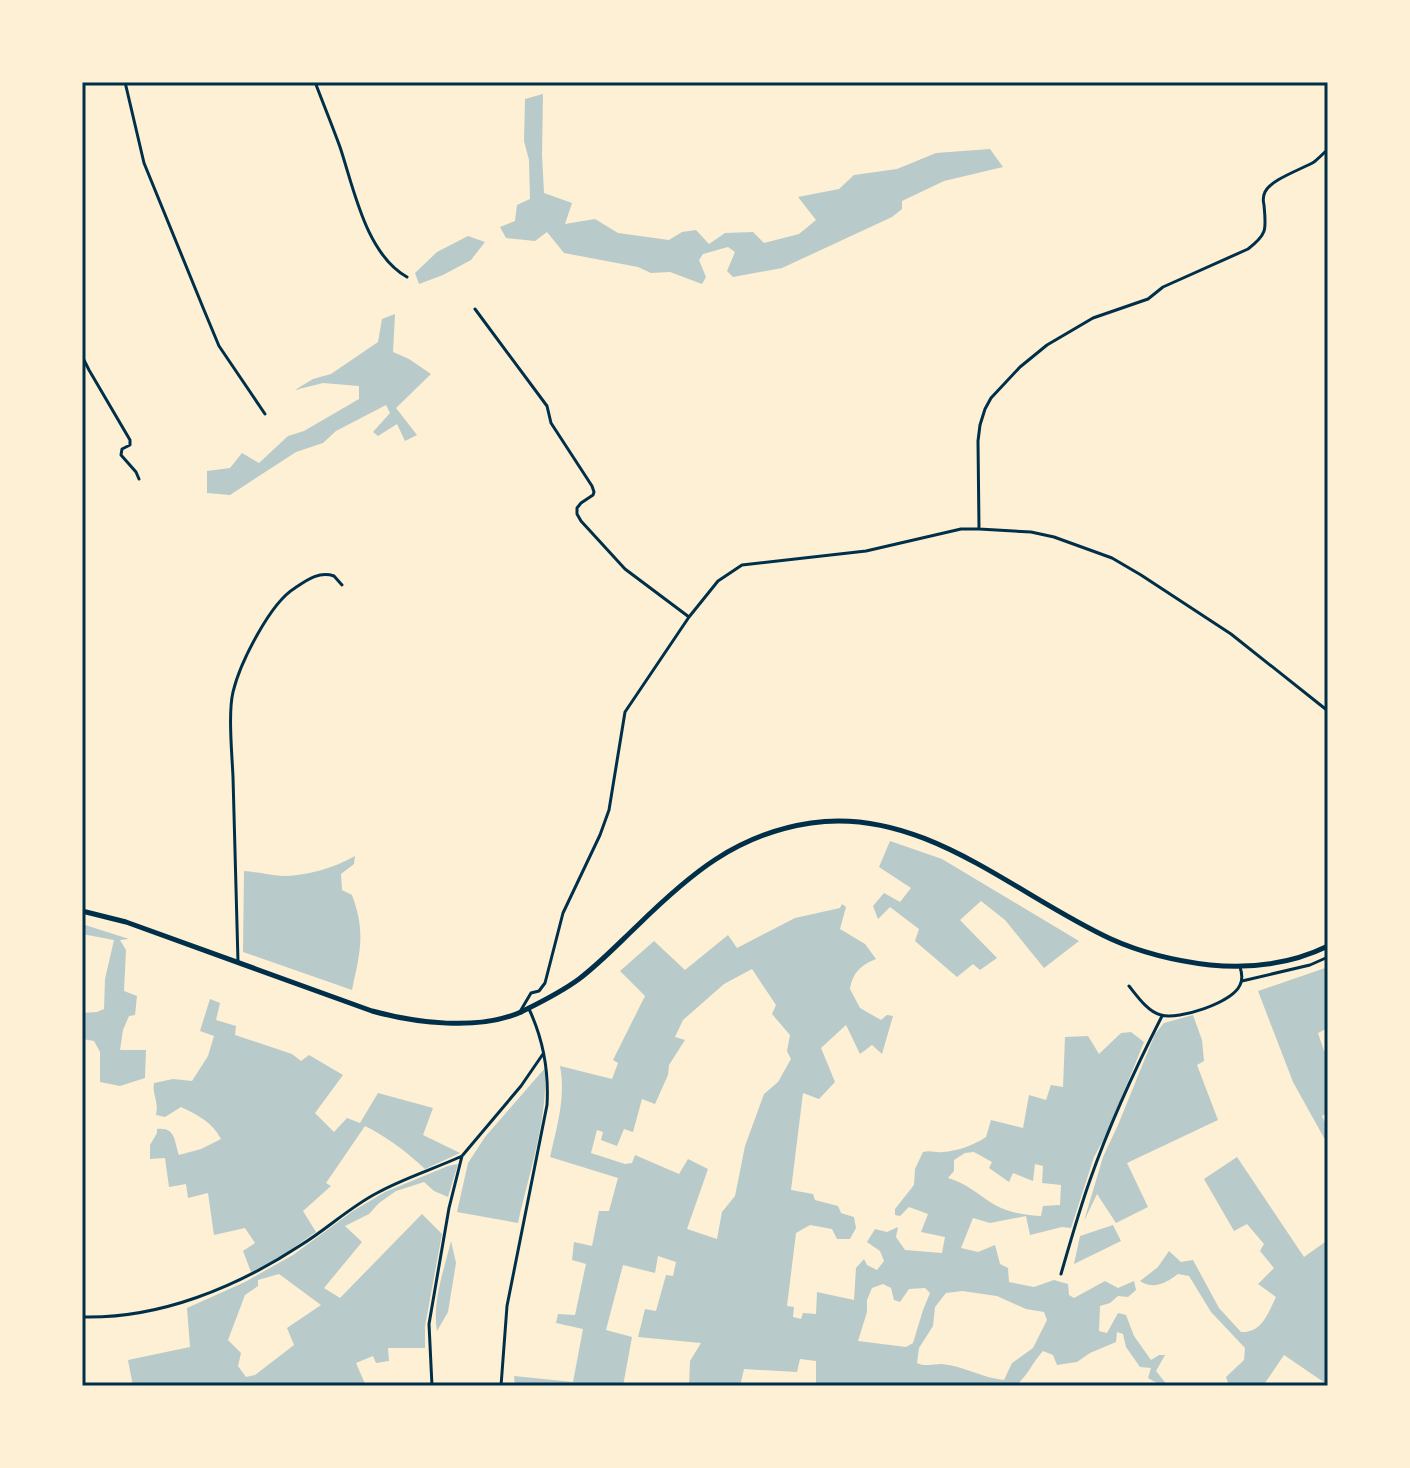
<svg xmlns="http://www.w3.org/2000/svg" width="1410" height="1468" font-family="'Asap Condensed',sans-serif">
	<rect width="100%" height="100%" fill="#fdf0d5"/>
	<!-- green -->
	<path fill="#b9caca" fill-rule="evenodd" d="M543,94l-1,61 2,38 28,10 -7,21 30,-5 23,14 51,7 13,-8 14,-2 13,14 16,-11 28,-1 11,11 35,-9 17,-14 -18,-23 41,-8 15,-14 43,-6 39,-16 54,-4 13,18 -59,14 -42,20v8l-10,8 -110,51 -49,9 -6,-6 8,-19 -7,-5 -25,7 -4,6 7,17 -4,7 -32,-12 -19,1 -13,-6 -74,-14 -17,-21 -12,9 -29,-3 -6,-11 15,-6 2,-16 13,-6 -1,-39 -5,-19 1,-42z
		M468,236l17,6 -14,18 -28,15 -24,9 -4,-11 22,-21z
		M395,314l-2,38 16,7 22,15 -35,34 21,27 -12,6 -8,-17 -19,12 -5,-4 17,-19 -4,-8 -50,26 -13,12 -27,9 -66,43 -23,-2v-22l23,-3 12,-15 17,10 29,-27 16,-5 55,-32v-13l-36,-3 -28,7 18,-11 18,-5 47,-32 4,-23z
		M890,841l52,18 137,82 -35,27 -39,-48 -24,-19 -21,19 37,38 -17,12 -7,-6 -16,13 -42,-36 4,-12 -29,-22 -12,12 -5,-13 11,-13 16,9 11,-14 -32,-21z
		M355,856l-1,8 -13,10 1,16 10,5c14,37 8,58 0,95l-109,-38 1,-81c13,1 25,4 38,5 25,0 52,-8 73,-20z
		M842,904l4,3 -6,22 25,15 11,15c-15,6 -23,13 -26,30l10,19 21,12 6,-5 6,1 -11,38 -10,-9 -12,9 -14,-29 -25,23 14,34 -16,17 -16,-6 -12,97 22,4 2,6 23,6 3,7 13,4 2,11 -6,11h-13l-5,-10 -22,-4 -14,8 -9,73 7,1 -1,10 8,2 2,-6 13,1 1,-22 37,8 2,-32 8,-9 3,6 10,5 7,-9 -4,-10 -13,-9 8,-13 12,3 11,-5 -2,10 9,13 37,3 3,-16 -24,-5 7,-18 -19,-7 -9,9 -5,-1v-6l19,-24 1,-16 8,-17c8,-2 12,1 20,0 15,-1 31,-7 43,-15l5,-17 32,8 6,-33 17,5 5,-15 12,2 2,-50 23,-1 11,18 22,-21 10,-1 13,10 -36,89 -14,26 -23,71 -9,-1 -32,8 -4,-19 -36,7 -17,-5 -12,30 17,4 17,-7 5,19 8,4 1,14 25,5 20,-7 14,4 1,11 5,3 31,-17 13,7 16,-7 2,9 -8,7 -10,-1 -8,7 -10,3 -1,25 8,2 11,-20 8,2 8,21 17,24 8,-5h6l-9,16 12,15h-6l-14,-8 3,-10 -11,-1 -14,-20 -3,-13 -6,-2 -1,10 -26,11 -13,9 -20,3 -4,-10 -10,-4c-12,13 -14,24 -28,35h-199v-25l-16,-2 -3,13 -53,-3 -4,17h-51l1,-25 11,-18 -63,-6 7,-28 11,2 10,-36 7,1 3,-14 -18,-6 -3,17 -32,-8 -17,65 26,7 -9,49h-108l-1,-10 59,6 10,-53 -27,-6 2,-9 17,1 11,-51 -14,-4 2,-18 18,4 7,-35h10l9,-33 -68,-21c7,-30 16,-61 10,-91l52,13 6,-16 -5,-3 32,-64 -25,-25 34,-30 31,29 43,-35 9,13 58,-30 45,-10zM752,969l24,36 -4,9 18,21 -3,16 4,8 -13,23 -14,12 -19,52 -10,50 -13,16 -5,27 -30,-10 21,-60 -20,-10 -9,15 -44,-19 -3,8 -7,1 -34,-11 6,-23 6,2 -2,8 16,6 7,-17 9,3 9,-33 13,5 13,-29 1,-10 16,-25 -10,-3 8,-17 41,-36zM974,1152l18,10 -3,6 20,14 4,-9 20,8 2,-17 8,2 -1,17 19,2 -1,20 -17,1 -2,10c-14,0 -34,-4 -46,-11 -15,-9 -29,-22 -47,-27l6,-7v-11l11,-7zM883,1284l8,4 3,12 6,2 9,-13 16,-1 5,5 -7,17 -10,33 -7,4 -48,-6 9,-29v-12l5,-12zM962,1291l35,5 29,13 18,3 3,8 -14,28 -21,15 -8,17c-22,-2 -40,-14 -62,-16 -10,0 -17,3 -25,-1l2,-15 14,-22 2,-19 11,-14z
		M82,924l47,15 -9,1 6,10 -2,41 13,5 -2,19 -6,1 -6,14 -3,20h26l-1,28 -25,8 -20,-4v-30l-6,-11 -12,-2v-26l15,-1 7,-3 1,-30 9,-39 -32,-6z
		M1328,967v61l-10,5 6,18 4,-1v62l-6,4 6,13v16l-35,-63 -35,-91z
		M210,999l10,4 -4,17 20,6 -1,9 57,19 9,7 8,-6 34,20 -28,38 19,19 13,-14 13,5 18,-30 55,15 -10,27 37,18 -35,16c-18,-17 -38,-32 -60,-43l-39,57 5,3 -28,25 13,21 -33,23 -32,17 -8,-21 12,-8 -10,-15 -31,7 -6,-42 -20,5 -2,-14 -17,3 -4,-29 -15,1v-14l7,-12v-4c19,-2 17,12 22,26l22,-6 20,-10c-9,-17 -23,-24 -40,-32l-16,10 -9,-2c3,-14 -4,-20 -2,-32l19,-4 19,2 16,-25 6,-20 -14,-5z
		M1193,1015l9,25 2,21 -7,4 21,55 -91,43 21,44 -32,16 -19,-29 -13,27 19,-64 15,-32 37,-91 9,-11z
		M545,1068c3,50 -16,106 -27,155l-61,-11 11,-49 17,-26z
		M1237,1157l67,100 24,-17v145l-44,-30 -21,31h-34l-3,-9 18,-17 1,-12 -34,-36 -22,-36 -11,-2c-12,9 -24,16 -38,7l18,-14 11,-16 12,11 12,-2 26,48 22,24c21,1 27,-19 35,-35l-18,-13 16,-16 -14,-17 4,-7 -17,-20 -13,7 -30,-52z
		M458,1164l-10,33 -14,-6 -10,-9 -28,9 -17,12 -10,11 -24,12 17,16 -38,46 16,10 82,-84 20,20 -17,92v22h-37l1,13 -13,2 -3,-7 -17,7 10,23h-233l-5,-26 62,-13 -3,-39 58,-26 48,-27 60,-44 32,-19 63,-26zM279,1274l42,31 -34,23 7,17 -39,30 -9,2 -8,-11 3,-13 -13,-13 17,-45 13,-9v-6z
		M1113,1225l8,16 -47,23 6,-28z
		M451,1241l5,22 -8,49 -11,19c-5,-29 7,-61 14,-90z"/>
	<g fill="none" stroke-linecap="round" stroke-linejoin="round">
		<!-- minor -->
		<path stroke="#003049" stroke-width="3" d="M125,82l19,81 60,147 15,36 46,68
			M315,82c8,21 17,43 25,65 14,42 26,107 67,130
			M475,309l72,97 4,17 41,63 2,6 -1,3 -12,8 -4,5v6l4,7 44,48 64,48
			M82,356l7,14 41,70v5l-8,4 -1,6 15,17 3,7
			M979,528l-1,-87 2,-16 5,-16 6,-11 29,-31 27,-22 46,-27 55,-19 15,-12 85,-38c20,-15 18,-20 16,-44 -1,-4 -1,-9 1,-13 5,-12 37,-23 49,-30 5,-4 9,-8 14,-13
			M238,962c-2,-62 -3,-123 -5,-185 -1,-23 -5,-64 0,-85 7,-29 37,-89 62,-104 12,-8 24,-17 39,-12l8,9
			M1242,981l68,-16 18,-8
			M1129,986c8,10 19,26 32,29 18,5 71,-12 79,-30 3,-6 2,-12 0,-18
			M521,1010l10,-17 8,-2 6,-8 18,-70 37,-78 9,-25 16,-98 64,-95 29,-36 24,-16 124,-14 95,-22h18l52,3 23,5 58,21 29,17 90,59 97,77
			M1061,1274c9,-31 18,-63 29,-94 20,-57 45,-111 72,-164
			M82,1317c78,2 155,-30 219,-72 26,-16 49,-38 76,-52 27,-15 57,-24 85,-37
			M432,1386l-3,-62 20,-116 13,-52 59,-70 22,-32
			M501,1386l6,-80 40,-201c2,-34 -3,-64 -18,-96"/>
		<!-- secondary -->
		<path stroke="#003049" stroke-width="5" d="M521,1012c20,-10 39,-19 58,-33 21,-16 39,-35 58,-53 52,-51 99,-92 174,-103 112,-17 204,72 300,116 31,14 65,22 99,26 41,4 81,-1 118,-19"/>
		<!-- primary -->
		<path stroke="#003049" stroke-width="5" d="M82,911l44,11 246,89c43,12 107,20 149,1"/>
	</g>
	<!-- border -->
	<rect width="1410" height="1468" fill="none" stroke="#fdf0d5" stroke-width="168"/>
	<rect x="84" y="84" width="1242" height="1300" fill="none" stroke="#003049" stroke-width="3"/>
</svg>
